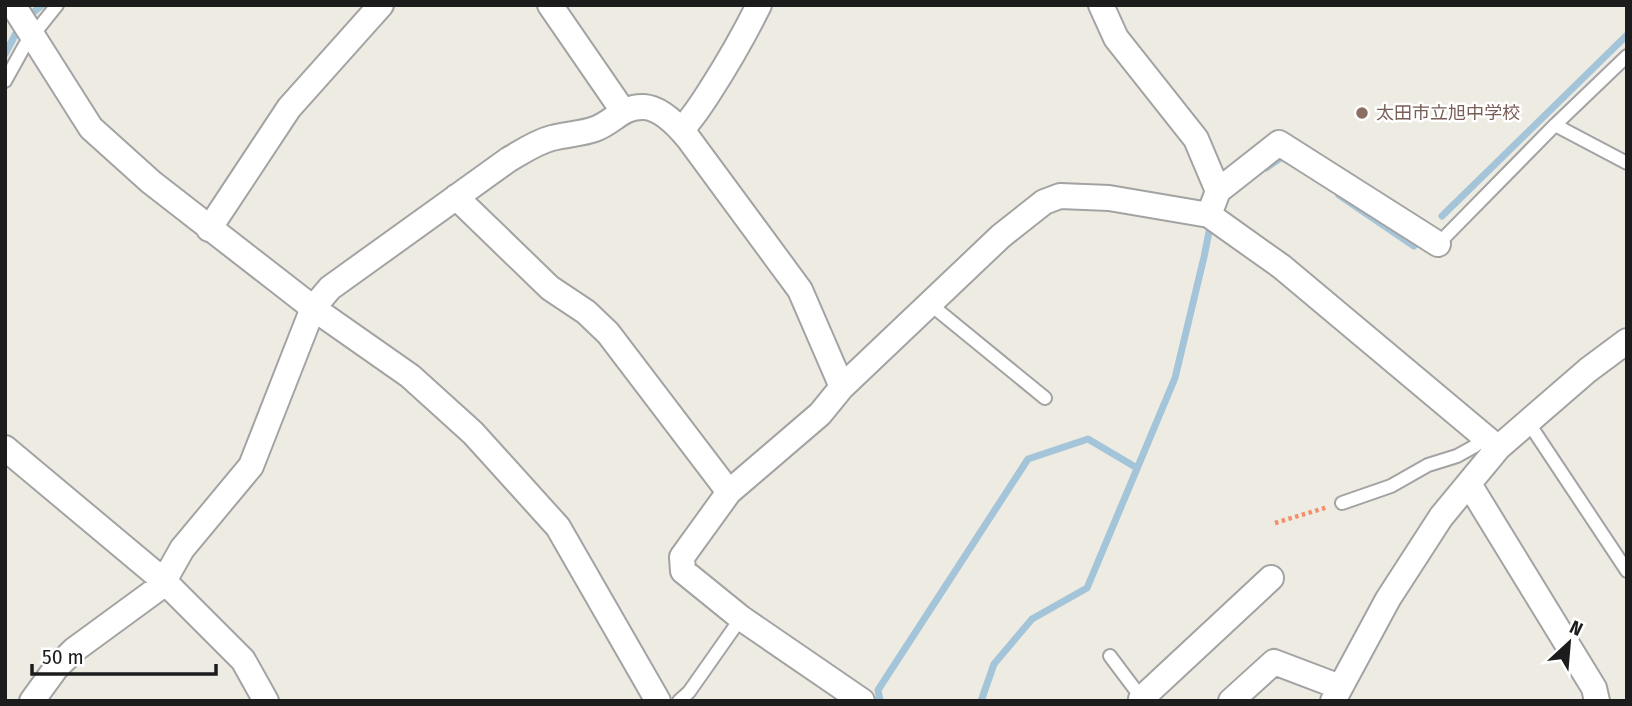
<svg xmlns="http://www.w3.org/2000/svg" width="1632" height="706" font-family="'Fira Sans Condensed','Noto Sans JP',sans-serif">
	<rect width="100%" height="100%" fill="#edebe2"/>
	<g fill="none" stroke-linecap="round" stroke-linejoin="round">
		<!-- stream -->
		<path stroke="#a4c5d9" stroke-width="7" d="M5,54l17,-32 20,-17
			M1266,168l16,-11 6,4
			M1339,195l75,51
			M1442,216l185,-181
			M880,701l-2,-11 150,-231 60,-20 49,29
			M981,701l13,-37 38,-45 55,-31 88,-210 29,-121 5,-25"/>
		<defs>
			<path id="service" d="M5,81l20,-36 32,-40
				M1555,125l72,38
				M1438,244l117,-119 72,-69
				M930,304l115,94
				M1528,422l99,149
				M1342,503l49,-17 37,-21 29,-9 18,-10 8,-10
				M1110,656l33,44
				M679,701l10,-9 52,-74"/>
			<path id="minor" d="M13,5l78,123 60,54 162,126 97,68 63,57 85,94 100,174
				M550,5l73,106
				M1101,5l15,33 80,101 22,52
				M681,130c12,-12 20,-25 29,-39 18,-28 34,-56 49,-86
				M456,197l94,91 36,24 22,21 121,159
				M1209,215l9,-24 61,-48 159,101
				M209,229l80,-121 92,-103
				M5,448l159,133 79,79 23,41
				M1469,484l125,204 3,13
				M1141,699l130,-121
				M32,701l24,-33 18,-18 82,-60 8,-9 18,-32 69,-83 62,-158 17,-20 178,-128c14,-8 28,-18 44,-22 15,-4 29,-4 43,-9 19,-7 27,-23 49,-22 17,1 34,19 44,31l112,152 42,97
				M862,701l-121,-83 -58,-47 -1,-14 47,-65 91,-78 22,-27 159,-151 43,-34 16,-6 49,2 100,17 14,10 59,42 216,181
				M1231,701l43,-39 66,25
				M1333,701l55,-102 53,-82 57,-69 90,-78 39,-29"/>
		</defs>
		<!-- service casing -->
		<use href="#service" stroke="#a3a3a3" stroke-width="16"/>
		<!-- minor casing -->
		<use href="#minor" stroke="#a3a3a3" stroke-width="28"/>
		<!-- path -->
		<path stroke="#f38f6d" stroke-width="4.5" stroke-dasharray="3.5 3.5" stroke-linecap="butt" d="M1275,523l53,-16"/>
		<!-- service -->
		<use href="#service" stroke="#fff" stroke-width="12"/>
		<!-- minor -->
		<use href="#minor" stroke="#fff" stroke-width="24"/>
	</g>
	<!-- markers -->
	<circle fill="#8d6e63" stroke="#fff" stroke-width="2.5" cx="1362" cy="113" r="7"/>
	<g text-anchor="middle" stroke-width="5" stroke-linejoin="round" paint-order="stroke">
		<!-- education labels -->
		<g font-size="18" fill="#785e54" stroke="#fff" text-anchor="start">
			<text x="1376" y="119">太田市立旭中学校</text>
		</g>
	</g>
	<!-- border -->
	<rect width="1632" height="706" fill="none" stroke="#1c1c1c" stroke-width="14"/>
	<!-- north arrow -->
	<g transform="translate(1569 643) rotate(26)" stroke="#ffffff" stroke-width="5" paint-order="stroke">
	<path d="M0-5L12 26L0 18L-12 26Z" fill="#1c1c1c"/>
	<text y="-10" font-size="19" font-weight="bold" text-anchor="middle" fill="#1c1c1c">N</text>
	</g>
	<!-- scale -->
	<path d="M32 664v10h184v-10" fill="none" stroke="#1c1c1c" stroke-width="3.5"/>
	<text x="42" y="664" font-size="21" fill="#1c1c1c" stroke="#ffffff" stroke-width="5" paint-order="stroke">50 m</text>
</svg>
